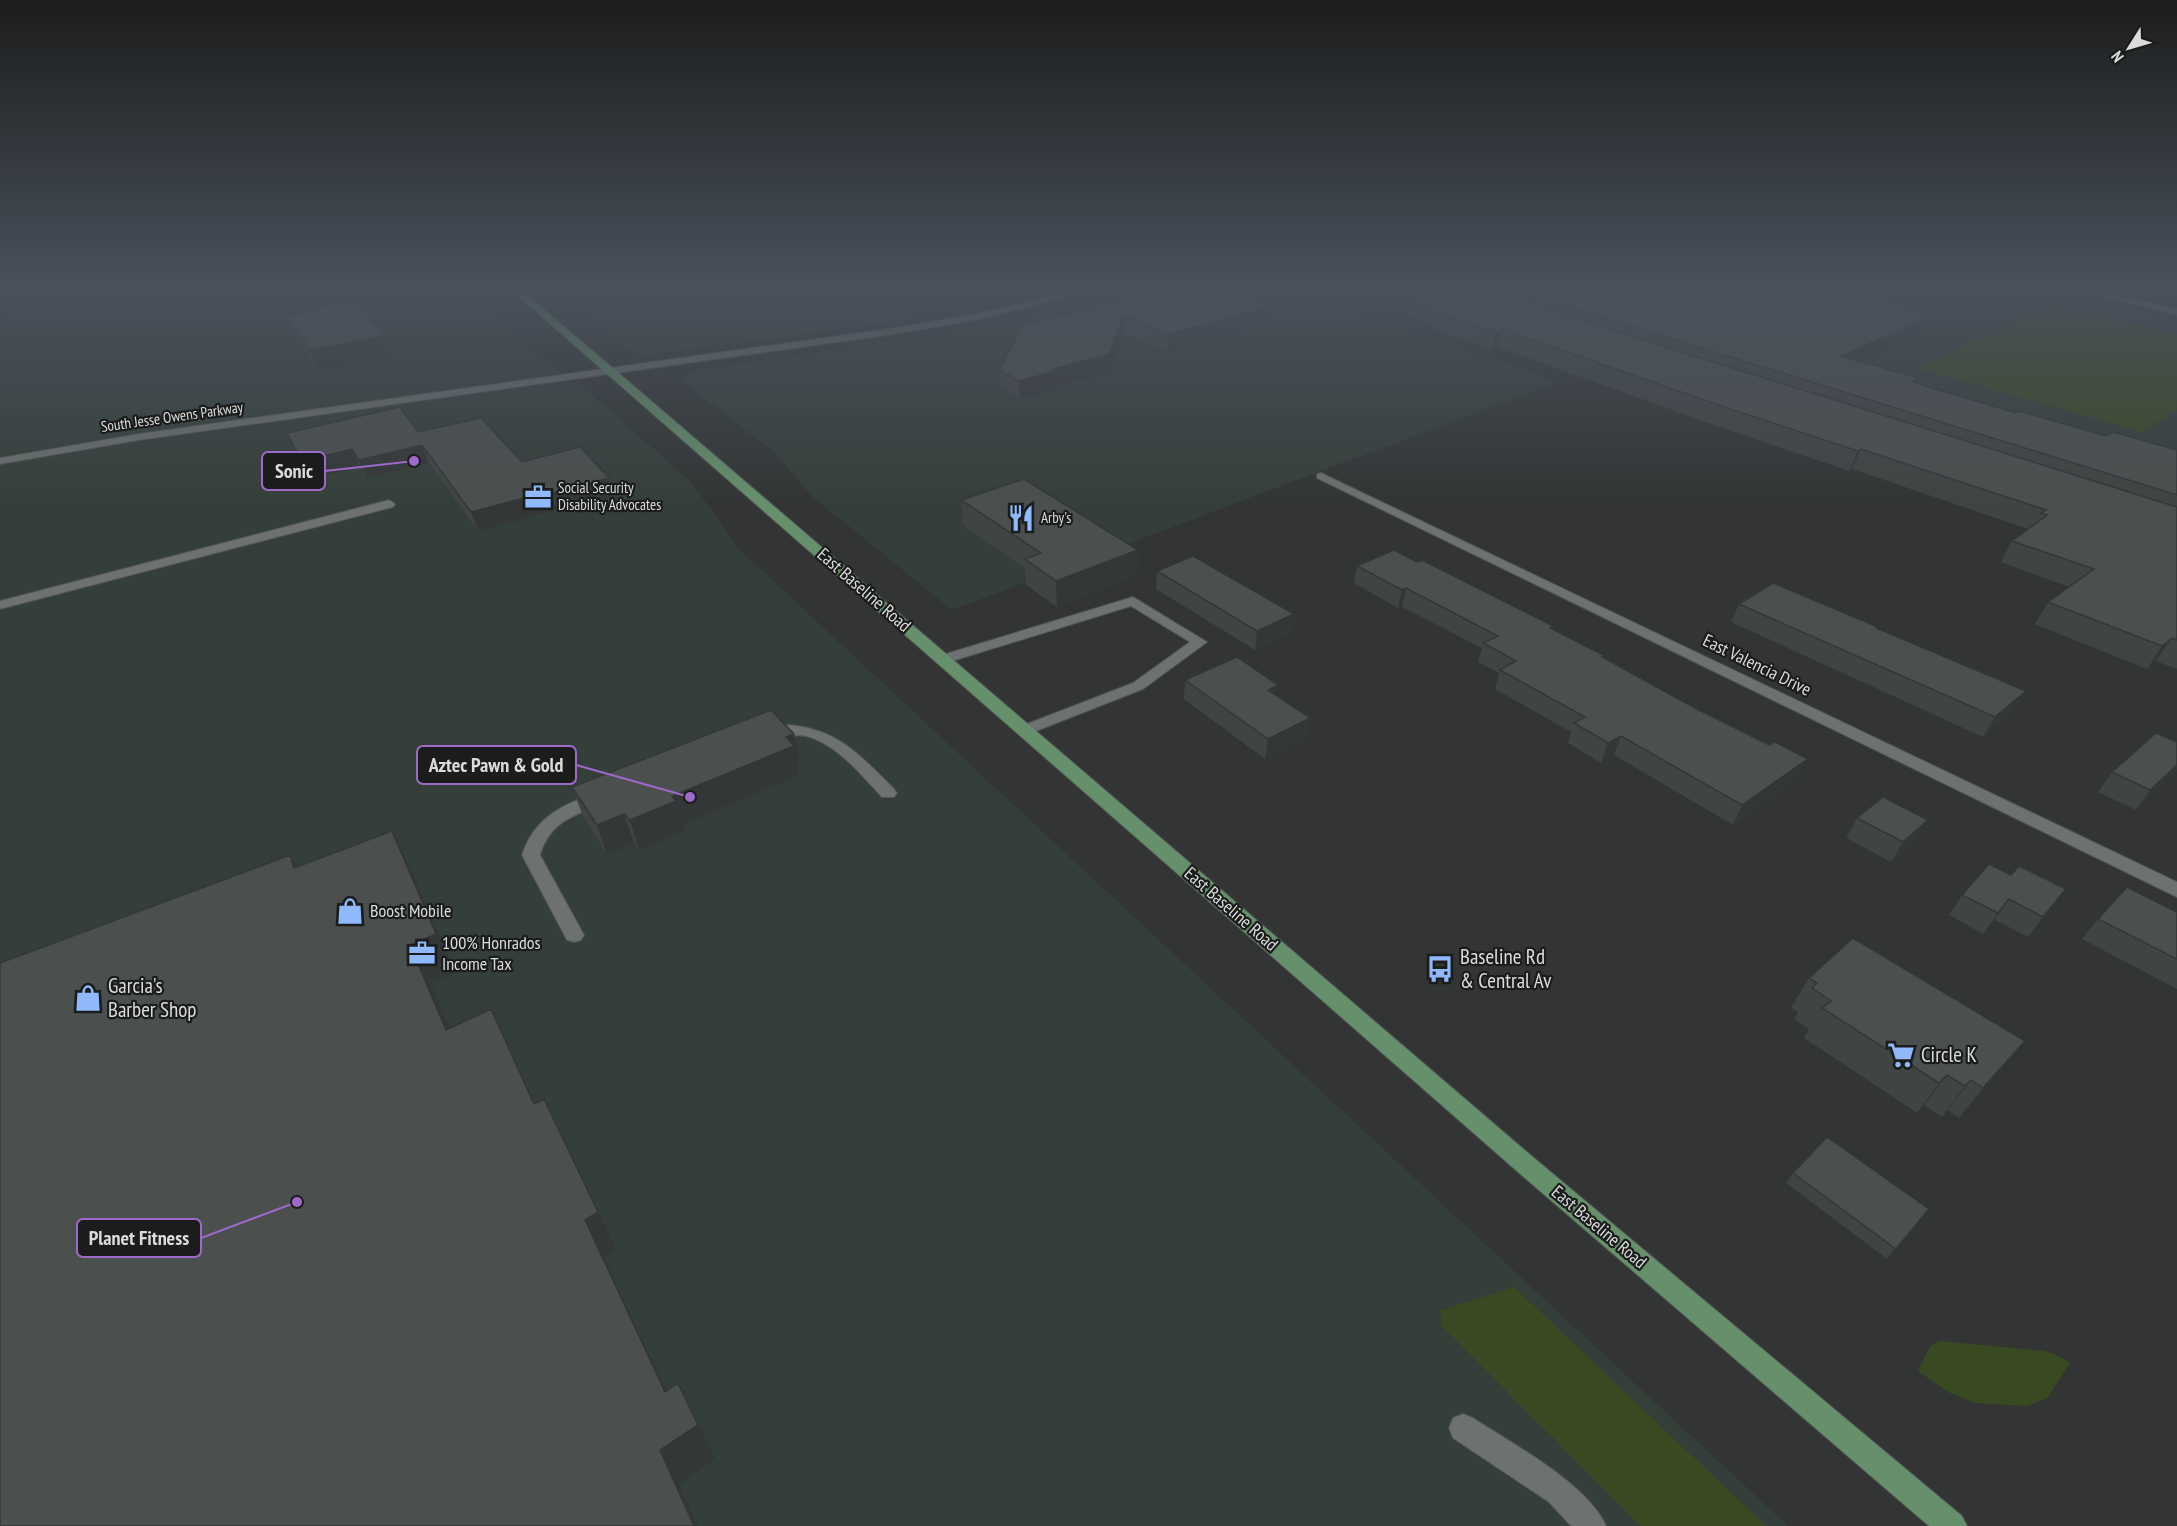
<svg xmlns="http://www.w3.org/2000/svg" width="2177" height="1526" font-family="'PT Sans Narrow',sans-serif">
	<rect width="100%" height="100%" fill="#323534"/>
	<!-- built -->
	<path fill="#353f3a" d="M0,288h464l78,71 47,33 103,91 48,67 1048,976h-1788z
		M553,288h475l10,5 -152,30 -241,32 -15,-4z
		M1132,288h296l-77,23 97,36 7,-2 103,37 -606,228 -139,-113 -38,-44 -92,-71v-5l15,-7 254,-38 104,-23z
		M1579,288h461l137,32v144z
		M2107,288h70v16z"/>
	<!-- green -->
	<path fill="#394922" d="M2050,304l127,30v75l-34,23 -227,-64z
		M1514,1287l252,239h-125l-199,-200 -2,-15z
		M1940,1341l105,10 14,5 11,7 -23,35 -20,8 -52,-3 -27,-11 -30,-21 12,-25z"/>
	<g fill="none" stroke-linecap="round" stroke-linejoin="round">
		<defs>
			<path id="service" d="M389,500l6,4 -2,3 -393,102v-8z
				M1133,597l74,45 -64,47 -112,44 -6,2 -8,-5 2,-3 114,-44 57,-41 -59,-36 -182,56h-10l-2,-3 2,-3z
				M789,725c49,4 72,31 105,64l3,4 -3,4h-12c-21,-22 -45,-53 -76,-61 -13,-3 -37,6 -45,-4l2,-3z
				M599,793l6,2 3,4 -3,4c-30,12 -55,18 -65,52l44,80 -3,5 -7,2 -7,-2 -45,-85c12,-37 41,-52 77,-62z
				M1463,1414l10,4c38,25 115,66 133,108h-35l-22,-24 -96,-64 -4,-10 4,-10z"/>
			<path id="minor" d="M1321,473l856,409v15l-860,-419v-4z"/>
			<path id="tertiary" d="M1083,288h16l-113,30 -91,16 -756,106 -139,24v-6l139,-24 756,-106 91,-16z
				M2069,288h17l91,21v6z"/>
			<path id="primary" d="M509,288h10l95,81 920,789 428,358 5,10h-38l-411,-354z"/>
		</defs>
		<!-- service casing -->
		<use href="#service" stroke="#505352" stroke-width="2"/>
		<!-- minor casing -->
		<use href="#minor" stroke="#505352" stroke-width="2"/>
		<!-- tertiary casing -->
		<use href="#tertiary" stroke="#505352" stroke-width="2"/>
		<!-- primary casing -->
		<use href="#primary" stroke="#505352" stroke-width="2"/>
		<!-- service -->
		<use href="#service" fill="#6d716f" fill-rule="evenodd"/>
		<!-- minor -->
		<use href="#minor" fill="#6d716f" fill-rule="evenodd"/>
		<!-- tertiary -->
		<use href="#tertiary" fill="#6d716f" fill-rule="evenodd"/>
		<!-- primary -->
		<use href="#primary" fill="#66906b" fill-rule="evenodd"/>
	</g>
	<!-- wall -->
	<path fill="#404443" d="M742,288h190l-9,10 -20,-1 -3,4 -54,-4 -4,-3 -23,1z
		M1427,288l470,16 14,7 21,5 -8,17 -63,28 56,22 99,30 90,23 71,14v218l-1,1 -20,-8 -9,8 -112,-45 13,-22 21,-15 -68,-25 11,-21 16,-12 -176,-60 -3,2 -132,-45 -219,-79 -6,2 -51,-17 -34,-18 3,-17z
		M1133,294l134,30 -99,28 -45,-20 -13,40 -56,15 -2,3 -32,9 -20,-11 -1,-18 134,-72z
		M314,308l70,28 8,21 -73,15 -24,-36 -8,-20 28,-6z
		M418,432l104,30 87,16 5,19 -55,15 -2,-2 -79,21 -49,-68 -62,15 -7,-11 -49,12 -16,-28 -8,-18z
		M961,500l177,50 -1,25 -80,32 -31,-22 -1,-17 -62,-43z
		M1417,562l188,94 -1,3 194,119 -65,47 -119,-70 -13,8 -33,-20 3,-11 -76,-43 4,-16 -21,-11 4,-14 -80,-41 -4,1 -44,-25 3,-17z
		M1157,571l137,43 -2,19 -37,17 -99,-61z
		M1739,604l139,23 -1,2 137,81 -31,27 -252,-115z
		M1185,680l93,5 -1,10 31,43 -43,21 -81,-60z
		M794,734l6,29 -3,1 2,11 -116,50 1,6 -45,19 -5,-7 -27,12 -24,-39 -11,-29z
		M2177,770l-41,40 -38,-18 14,-20z
		M1857,818l59,22 -25,22 -45,-24z
		M1989,864l62,46 -23,27 -33,-17 -12,14 -34,-19 13,-20z
		M2177,912v77l-95,-50 16,-20z
		M1809,978l192,93 -42,47 -11,-8 -6,7 -18,-12 -7,8 -113,-75 5,-9 -15,-10 4,-7 -7,-4z
		M1793,1173l136,36 -42,50 -101,-76z"/>
	<!-- shaded-wall -->
	<path fill="#343737" d="M0,288l5,31 -5,1z
		M899,288h3l1,9 -3,4z
		M922,288h10l-9,10z
		M1902,293l-7,16 -12,-8z
		M1537,297l-4,17 -3,-13z
		M1268,307l-1,17 -99,28 1,-18z
		M1123,315v17l-13,40 -56,15 -2,3 -32,9 -1,-18 35,-12z
		M1932,316l-8,17 -91,41 8,-18z
		M1502,329l-4,18 -6,2 3,-17z
		M384,336l8,21 -73,15 -9,-22z
		M422,445l7,18 -62,15 -8,-18z
		M352,449l8,18 -49,12 -9,-18z
		M1861,449l-9,20 -3,2 9,-20z
		M609,478l5,19 -55,15 -6,-19z
		M551,491l6,19 -79,21 -7,-19z
		M1138,550l-1,25 -80,32 -1,-26z
		M1406,588l-4,19 -4,1 4,-18z
		M1294,614l-2,19 -37,17 2,-19z
		M2172,638l-16,23 -9,8 15,-23z
		M1278,685l-2,19 -8,-14z
		M2026,691l-12,19 -31,27 12,-20z
		M1310,718l-2,20 -43,21 3,-20z
		M794,734l6,29 -3,1 2,11 -116,50 1,6 -45,19 -9,-30 42,-24 114,-59z
		M1621,736l-7,19 -13,8 7,-20z
		M1808,759l-10,19 -65,47 9,-20z
		M2177,765v5l-41,40 14,-20z
		M624,814l10,29 -27,12 -10,-30z
		M1928,820l-12,20 -25,22 12,-20z
		M392,831l19,39 45,103 -25,11 36,85 -21,-39 -36,-85z
		M290,855l23,39 -19,-26z
		M2066,889l-15,21 -23,27 15,-20z
		M2009,899l-14,21 -12,14 15,-21z
		M491,1009l19,40 43,94 -19,-39z
		M2025,1041l-24,30 -42,47 24,-30z
		M1947,1075l-23,30 -7,8 22,-30z
		M1971,1080l-23,30 -6,7 23,-31z
		M544,1099l73,151 -13,8 79,169 -18,-35 -80,-172z
		M698,1425l17,34 -36,25 19,42h-4l-34,-76z"/>
	<!-- building -->
	<path fill="#4b4f4e" stroke="#343737" stroke-width="1.5" d="M1156,288h62l50,19 -99,27 -46,-19 -13,39 -56,15 -2,3 -33,9 -20,-11 24,-45 116,-28 -6,-3z
		M1427,288h460l15,5 -19,8 30,7 -5,2 24,6 -91,40 78,22 -7,4 104,31 3,-2 87,25 7,-4 64,18v45l-640,-198 -7,4 1,4 646,202v133l-5,-2 -10,8 -114,-44 46,-33 -82,-28 35,-26 -6,-2 5,-3 -185,-61 -3,2 -134,-44 -222,-78 -7,3 -51,-17 -34,-18z
		M355,301l29,35 -74,14 -23,-34 28,-6 -1,-2z
		M400,407l18,25 63,-14 41,44 58,-15 29,31 -56,15 -2,-2 -80,21 -49,-67 -63,15 -7,-11 -50,12 -15,-28z
		M1024,479l114,71 -82,31 -31,-22 16,-6 -80,-53z
		M1394,550l23,12 5,-2 131,66 -3,2 55,28 -3,1 93,51 74,37 6,-3 33,17 -66,46 -121,-69 -13,7 -34,-20 11,-6 -85,-47 16,-9 -33,-18 15,-7 -92,-48 -4,2 -45,-24z
		M1193,556l101,58 -37,17 -100,-60z
		M1773,583l105,44 -2,1 150,63 -31,26 -256,-113z
		M1237,657l41,28 -10,5 42,28 -42,21 -83,-59z
		M771,710l23,24 -8,3 8,9 -122,50 4,5 -46,19 -6,-6 -27,11 -25,-38z
		M2156,733l21,9v23l-27,25 -38,-18z
		M1883,797l45,23 -25,22 -46,-24z
		M392,831l44,103 -26,11 36,85 45,-21 43,95 10,-5 54,113 -13,8 80,172 13,-9 20,42 -38,25 34,76h-694v-563l290,-108 4,13z
		M1989,864l22,11 8,-9 47,23 -23,28 -34,-18 -11,14 -36,-18z
		M2127,887l50,25v47l-79,-40z
		M1853,938l172,103 -42,47 -12,-8 -6,6 -18,-11 -8,8 -117,-75 9,-7 -19,-13 5,-5 -8,-5z
		M1827,1137l102,72 -33,40 -103,-76z"/>
	<!-- sky -->
	<linearGradient id="sky" x2="0" y2="1"><stop stop-color="#1c1d1d"/><stop offset="0.57" stop-color="#49515c"/><stop offset="1" stop-color="#49515c" stop-opacity="0"/></linearGradient>
	<rect width="2177" height="502" fill="url(#sky)"/>
	<!-- icons -->
	<defs>
		<symbol id="office-bare" viewBox="-9 -9 18 18"><path d="M-6-3h4V-5.5h4V-3h4V5H-6ZM-1-4.5V-3h2v-1.5ZM-6 0V1H6V0Z" fill="#90b8fd" stroke="#1b1d1c" stroke-width="2.5" paint-order="stroke"/></symbol>
		<symbol id="restaurant-bare" viewBox="-9 -9 18 18"><path d="M-5-6h1v4h1v-4h1v4h1v-4h1v5L-1.5 .5V6h-2V.5L-5-1ZM5-6V6H3V1.5H1.5Q1.5-4 5-6Z" fill="#90b8fd" stroke="#1b1d1c" stroke-width="2.5" paint-order="stroke"/></symbol>
		<symbol id="shop-bare" viewBox="-9 -9 18 18"><path d="M-5-2.5h2.3a2.7 3.5 0 0 1 5.4 0H5L5.5 6h-11ZM-1.5-2.5h3a1.5 2.3 0 0 0-3 0Z" fill="#90b8fd" stroke="#1b1d1c" stroke-width="2.5" paint-order="stroke"/></symbol>
		<symbol id="bus-bare" viewBox="-9 -9 18 18"><path d="M-5-6H5V4H4V6H2V4H-2V6H-4V4H-5ZM-3.5-4V0h7V-4ZM-3.5 1.2v1.5H-2V1.2ZM2 1.2v1.5H3.5V1.2Z" fill="#90b8fd" stroke="#1b1d1c" stroke-width="2.5" paint-order="stroke"/></symbol>
		<symbol id="supermarket-bare" viewBox="-9 -9 18 18"><path d="M-6-5.5h2.5l.6 2H6L4.5 2H-2.5L-4.4-4H-6ZM-1.5 3.2a1.3 1.3 0 1 0 .1 0ZM3 3.2a1.3 1.3 0 1 0 .1 0Z" fill="#90b8fd" stroke="#1b1d1c" stroke-width="2.5" paint-order="stroke"/></symbol>
	</defs>
	<g fill-rule="evenodd">
		<use href="#office-bare" x="519" y="478" width="38" height="38"/>
		<use href="#restaurant-bare" x="1002" y="499" width="38" height="38"/>
		<use href="#shop-bare" x="331" y="892" width="38" height="38"/>
		<use href="#office-bare" x="403" y="934" width="38" height="38"/>
		<use href="#bus-bare" x="1421" y="950" width="38" height="38"/>
		<use href="#shop-bare" x="69" y="979" width="38" height="38"/>
		<use href="#supermarket-bare" x="1882" y="1036" width="38" height="38"/>
	</g>
	<g text-anchor="middle" stroke-width="4.5" stroke-linejoin="round" paint-order="stroke">
		<!-- far-street labels -->
		<g font-size="15" fill="#dbdddc" stroke="#1b1d1c">
			<text transform="translate(172 417) rotate(-8)" y="5">South Jesse Owens Parkway</text>
		</g>
		<!-- far-poi labels -->
		<g font-size="15" fill="#dbdddc" stroke="#1b1d1c" text-anchor="start">
			<text x="558" y="493">Social Security<tspan x="558" dy="17">Disability Advocates</tspan></text>
			<text x="1041" y="523">Arby's</text>
		</g>
		<!-- street labels -->
		<g font-size="18" fill="#dbdddc" stroke="#1b1d1c">
			<text transform="translate(864 590) rotate(41)" y="6">East Baseline Road</text>
			<text transform="translate(1757 665) rotate(26)" y="6">East Valencia Drive</text>
			<text transform="translate(1231 909) rotate(41)" y="6">East Baseline Road</text>
			<text transform="translate(1599 1227) rotate(40)" y="6">East Baseline Road</text>
		</g>
		<!-- poi labels -->
		<g font-size="18" fill="#dbdddc" stroke="#1b1d1c" text-anchor="start">
			<text x="370" y="917">Boost Mobile</text>
			<text x="442" y="949">100% Honrados<tspan x="442" dy="21">Income Tax</tspan></text>
		</g>
		<!-- near-poi labels -->
		<g font-size="21" fill="#dbdddc" stroke="#1b1d1c" text-anchor="start">
			<text x="1460" y="964">Baseline Rd<tspan x="1460" dy="24">&amp; Central Av</tspan></text>
			<text x="108" y="993">Garcia's<tspan x="108" dy="24">Barber Shop</tspan></text>
			<text x="1921" y="1062">Circle K</text>
		</g>
	</g>
	<!-- callouts -->
	<path fill="none" stroke="#9d6ac9" stroke-width="2" d="M414 461L325 471M690 797L576 765M297 1202L201 1238"/>
	<g fill="#9d6ac9" stroke="#1b1d1c" stroke-width="2">
		<circle cx="414" cy="461" r="6"/>
		<circle cx="690" cy="797" r="6"/>
		<circle cx="297" cy="1202" r="6"/>
	</g>
	<g fill="#1b1d1c" stroke="#9d6ac9" stroke-width="2">
		<rect x="262" y="452" width="63" height="38" rx="6"/>
		<rect x="417" y="746" width="159" height="38" rx="6"/>
		<rect x="77" y="1219" width="124" height="38" rx="6"/>
	</g>
	<g font-size="20" text-anchor="middle" font-weight="bold" fill="#dbdddc">
		<text x="294" y="478">Sonic</text>
		<text x="496" y="772">Aztec Pawn &amp; Gold</text>
		<text x="139" y="1245">Planet Fitness</text>
	</g>
	<!-- north arrow -->
	<g transform="translate(2129 48) rotate(233)" stroke="#1b1d1c" stroke-width="4.5" paint-order="stroke">
	<path d="M0-4.5L10 22L0 15L-10 22Z" fill="#dbdddc"/>
	<text y="-9" font-size="16" font-weight="bold" text-anchor="middle" fill="#dbdddc">N</text>
	</g>
</svg>
